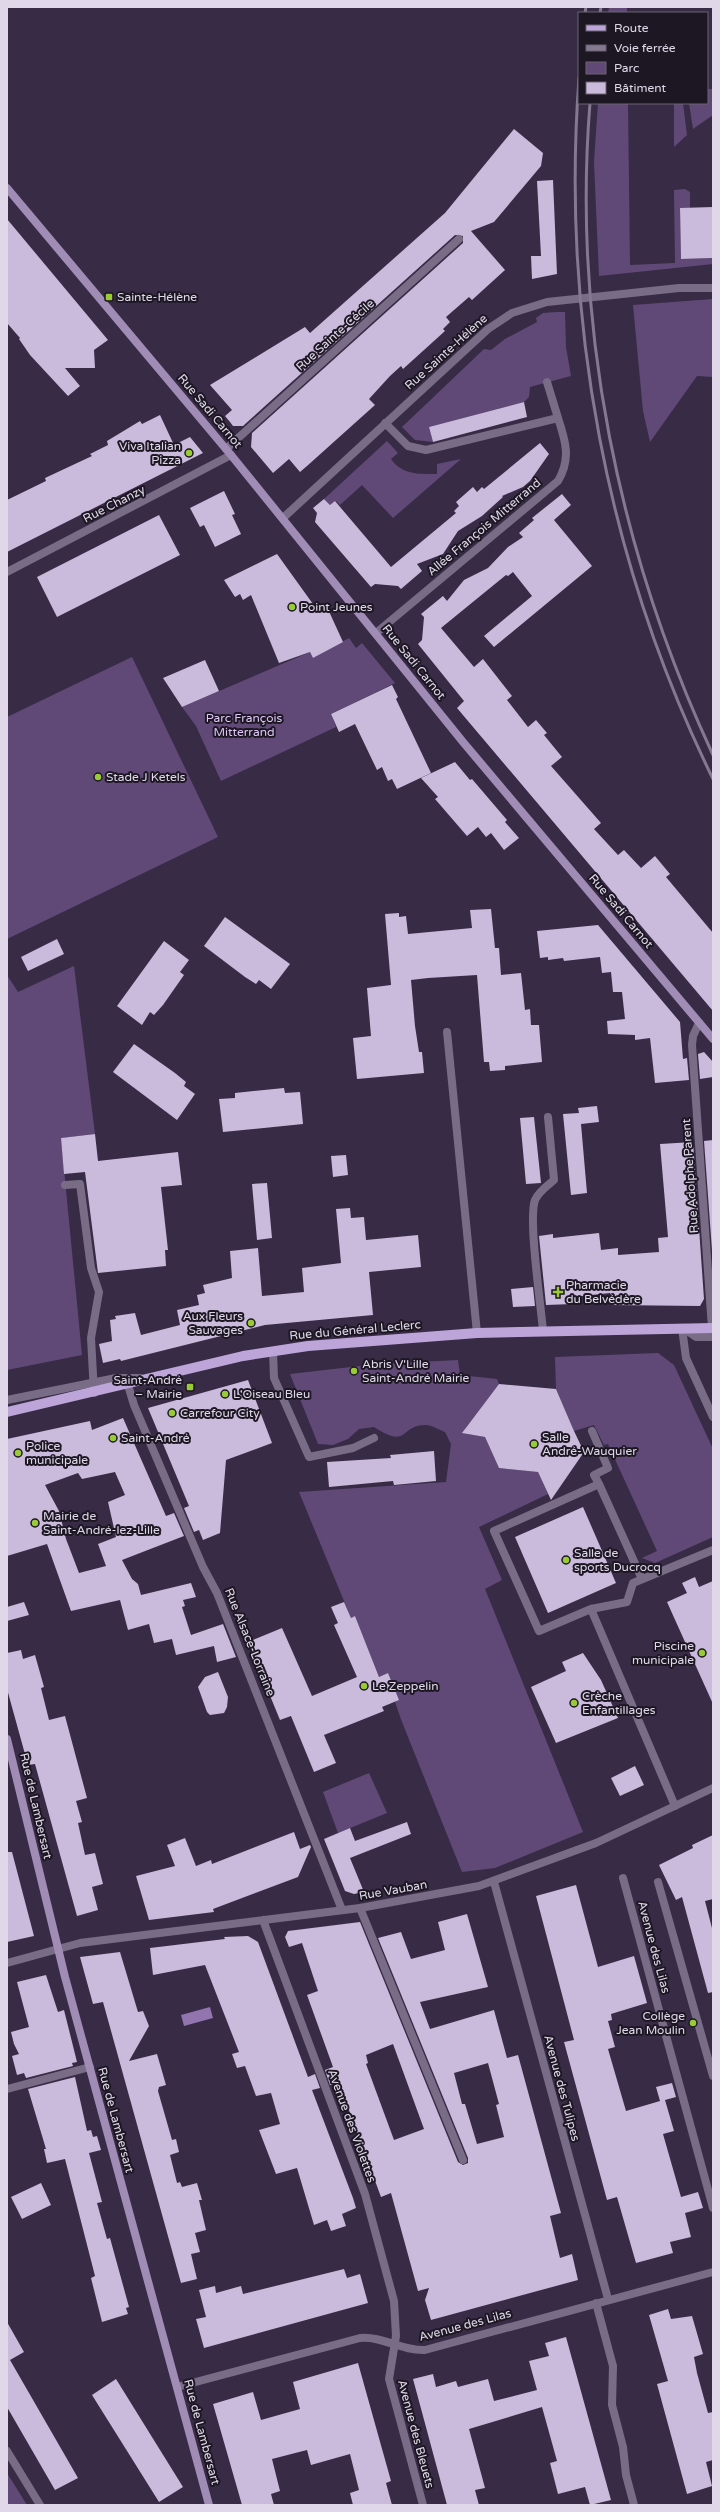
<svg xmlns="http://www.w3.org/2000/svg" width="720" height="2512" font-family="'Varela Round',sans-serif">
	<rect width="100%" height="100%" fill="#382b46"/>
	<!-- green -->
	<path fill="#614977" d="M609,7h18v6h-19z
		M707,89h6v26l-20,14 -4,-26h18z
		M598,103h30l2,162 45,-2 -1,-73 11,-1 5,3v16l-10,1 1,50 32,-1v6l-114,12 -5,-114z
		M674,103h9l4,32 -13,12z
		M713,299v78l-16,-1 -47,66 -7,-31 -10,-106z
		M557,312h8l1,35 5,29 -41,11 -1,10 -5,5 -95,25 4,15 -18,-2 -13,-13 82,-78 7,1 14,-11 32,-17 -1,-4 7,-5z
		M387,441l11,12 -7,6c11,16 28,15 46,15v-10l24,-5 -68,59 -31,-33 -22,20 -4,-4 -6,4 -6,-6z
		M349,638l7,10 6,-5 33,40 -64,31 5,13 -115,54 -25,-55 -14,-19 128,-55 3,6z
		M132,657l86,180 -211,102v-222z
		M74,966l21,168 -34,4 21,217 -75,15v-395l11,17z
		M658,1353l16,12 39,84v88l-58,26 -13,-5 15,-7 -49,-107 -4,1 -10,-20 -20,6 -18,-42 -1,-32z
		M458,1360l2,15 37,4 2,5 -34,45 3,5 17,3 14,31 39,4 10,22 -69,33 23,53 -17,9 98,243 -88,36 -33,4 -60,-150 -7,-20 3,-2 -10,-27 -9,4 -24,-61 -4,2 -52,-126 147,-10 5,-38 -6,-12c-6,-2 -13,-7 -19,-7 -27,0 -17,25 -52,2l-15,2 -11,10 -15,6 -15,-1 -28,-70 87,-10z
		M369,1773l18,40 -49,20 -15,-41z
		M7,2473l20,32h-20z"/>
	<!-- water -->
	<path fill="#9274af" d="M210,2007l3,11 -29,8 -3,-11z"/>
	<!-- building -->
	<path fill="#cabadb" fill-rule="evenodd" d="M514,129l29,24 -2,13 -47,56 -23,9 34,39 -33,30 -3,-3 -23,20 4,5 -7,7 2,2 -42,38 -2,-3 -11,10 -21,23 6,6 -68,61 -7,6 -11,-13 -16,14 -22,-26 1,-14 211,-190v-7l-8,-1 -212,191h-10l-3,-4 -5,-6 7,-6 -22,-25 95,-58 5,6 135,-120z
		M553,180l4,94 -25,5 -1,-23h10l-4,-75z
		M713,207v51l-32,1 -1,-51z
		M7,219l101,121 -14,10 1,18h-30l15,18 -12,10 -38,-41 -11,-16 1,-1 -13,-15z
		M524,402l3,15 -94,25 -4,-15z
		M160,415l14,30 16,-8 13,16 -196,99v-52l39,-19 -1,-3 47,-22 -2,-2 18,-9 -1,-4 33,-20 2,3z
		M540,443l9,11 -19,27 -7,6 -21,9 1,1 -21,19 -24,15 -15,23 -26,10 5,7 -21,18 -3,-3 -23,-2 -4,3 -56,-65 2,-9 -4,-5 11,-9 6,6 5,-4 56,66 65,-54 -2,-2 5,-5 -3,-4 17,-15 4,5 5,-5 2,2z
		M224,491l11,23 -3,1 9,19 -26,13 -11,-22 -4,2 -10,-19z
		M562,494l9,11 -17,15 38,46 -98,81 -10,-11 48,-40 -19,-24 -5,4 -2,-1 -65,53 33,39 9,-8 29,37 -5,4 21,27 8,-7 11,13 -3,2 18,22 -11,9 50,57 -7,6 24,26 6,-5 17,18 14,-12 15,18 -4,3 47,56v78l-256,-303 7,-7 -46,-57 4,-4 2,-23 -3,-3 22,-18 4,5 17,-21 24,-12 20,-21 15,-10 -4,-4 15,-13 -2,-2z
		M159,515l21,40 -123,62 -20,-40z
		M277,554l41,57 9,-4 16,35 -30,16 -3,-6 -31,11 -28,-68 -8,5 -3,-6 -5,3 -11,-17z
		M205,660l14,31 -37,16 -19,-29z
		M392,685l6,12 -2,2 35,74 -34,16 -5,-10 -4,2 -6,-14 -5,3 -22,-46 -16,8 -8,-18z
		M455,762l15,18 2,-1 35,41 -2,2 14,16 -15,12 -13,-17 -5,4 -8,-10 -11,9 -32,-37 3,-2 -17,-19z
		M491,909l4,39h4l2,27 20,-2 4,37 5,-1 1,16h8l3,37 -37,4v4l-15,1 -1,-9h-5l-7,-87 -49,3 -17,2 4,46 4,26h3l2,21 -67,6 -4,-41 18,-2 -4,-48 24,-3 -6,-71 14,-1v4l7,-1 2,18 64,-6 -2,-18z
		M225,917l65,47 -19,25 -12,-9 -3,4 -11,-7 -41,-31z
		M598,925l82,97 3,37 4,-1 2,22 -34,3 -5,-45 -15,2v-5l-27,-1 -1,-13 18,-2 -3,-27h-9l-2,-20 -9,1 -2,-16 -36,4 -1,-3 -15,2v-3l-8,1 -3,-27z
		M57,939l7,15 -36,17 -7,-14z
		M164,941l25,19 -9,12 4,3 -21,30 -9,10 -4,-3 -8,13 -25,-19z
		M134,1044l41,29 11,9 -2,4 11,8 -18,26 -64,-48z
		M704,1052l9,10v15l-13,2 -2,-25z
		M284,1088l1,5 15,-1 3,32 -80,8 -4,-33 16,-1v-5z
		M597,1106l2,16 -18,2 6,69 -16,2 -8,-81 16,-1 -1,-5z
		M534,1117l7,66 -15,1 -6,-66z
		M95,1134l3,27 80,-9 4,33 -21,2 7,63h-3l1,16 -68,7 -13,-101 -21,2 -3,-36z
		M713,1140v124l-9,-123z
		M693,1142l11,157 -4,7 -89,-1 -1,-12 -37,4v7l-27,1 -7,-69 14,-2v4l46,-5 2,17 17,-2v7l41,-3 -1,-14 10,-1 -8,-93z
		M346,1155l2,20 -15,2 -2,-21z
		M267,1183l5,55 -15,2 -5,-56z
		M350,1208l1,10 13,-1 2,23 52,-5 3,32 -52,5 4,43 -108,10 -144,36 -1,-2 -17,4 -4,-19 13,-3 -2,-21 6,-1 -1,-3 20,-3 6,22 39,-10 -3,-15 22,-5 -2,-10 8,-2 -2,-8 29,-7 -2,-27 28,-3 4,48 42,-4 -2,-24 39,-5 -5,-54z
		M533,1287l2,19 -22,1 -2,-18z
		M248,1380l24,63 -46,17 -6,73 -17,7 -4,-10 -5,2 -10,-24 5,-2 -41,-98z
		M499,1384l57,5 18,42 10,21 -33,48 -13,-28 -39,-4 -14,-31 -23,-4z
		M123,1418l43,98 8,-3 10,23 -62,24 10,19 6,5 3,11 50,-12 5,14 -13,3 2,6 -3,1 9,28 32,-11 13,33 -19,5 -3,-16 -38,9 -4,-16 -18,4 -5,-19 -21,6 -8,-30 -49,11 -24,-67 -40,12v-117l83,-18 2,9zM115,1472l10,23 -17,7 8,35 -18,7 8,22 -27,7 -13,-34 -7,-28 -14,-26 33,-12 4,6z
		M434,1451l2,30 -42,4 -1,-4 -64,6 -2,-25 64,-4 -1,-3z
		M583,1507l33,76 -68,30 -33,-76z
		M695,1577l4,10 14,-6v123l-46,-102 20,-9 -5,-10z
		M24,1602l5,13 -22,6v-14z
		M344,1602l7,16 4,-2 24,61 9,-4 11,27 -17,7 2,4 -60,24 12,28 -22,9 -23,-56 -11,4 -32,-78 34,-14 30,68 45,-19 -23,-52 4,-2 -7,-16z
		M21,1650l2,9 12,-4 9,32 -3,1 8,32 16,-4 22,82 -11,3 6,21 -4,1 7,32 10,-2 8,31 -11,3 6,23 -21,6 -42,-152 -7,1 -21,-76v-36z
		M583,1653l18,27 17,38 -62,25 -25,-56 35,-16 -4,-9z
		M218,1672l10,25 -1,10 -3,6 -14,2 -3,-3 -9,-25 7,-10z
		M635,1766l9,19 -24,11 -9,-18z
		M407,1822l4,12 -61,24 14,34 -10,2 -9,-3 -21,-52 26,-11 5,13z
		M294,1832l6,17 10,-4 1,2 -13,30 -85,32 1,3 -65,8 -13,-44 39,-10 -8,-21 18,-7 11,28 15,-6 1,4z
		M713,1835v64l-8,2 8,31v60l-5,1 -26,-96 -6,3 -17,-35 34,-17 -1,-3z
		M7,1852h5l22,84 -27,6z
		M576,1885l22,82 36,-11 13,47 -36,11 1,6 -4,1 7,26 -7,2 18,62 34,-10 -4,-14 16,-4 4,14 -11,3 9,31 -11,3 18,63 17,-5 5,16 -18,5 6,24 -21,5 3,11 -37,10 -19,-66 -10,3 -6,-22 -37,-136 10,-2 -38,-144z
		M467,1914l21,73 -68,15 10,27 64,-19 13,48 11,-3 43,158 -11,3 10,42 12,-4 6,26 -147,40 -6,-20 4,-12 -11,3 -27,-98 -10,4 -42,-114 -9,2 -5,-15 8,-3 -26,-72 11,-4 -16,-48 -13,4 -4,-10 3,-6 72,-9 98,240 5,3 5,-2v-5l-90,-220 23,-6 10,27 34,-9 -7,-28zM393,2044l31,85 -30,11 -28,-76 2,-1 -2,-8zM488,2063l11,41 -3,1 8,32 -27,7 -12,-40h-3l-8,-31z
		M248,1936l10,6 50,135 7,-3 5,14 -8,2 41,108 3,10 -14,6 4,12 -15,5 -4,-11 -13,5 -17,-57 -21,6 -17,-44 21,-6 -9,-31 -15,3 -11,-30 -8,2 -5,-14 7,-2 -34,-87 -52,10 -3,-27 75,-9 -1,-2z
		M120,1952l18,60 5,-1 6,15 -20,35 28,-7 9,31 -7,2 -1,4 14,49 4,-1 3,13 -9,3 7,28 3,-1 2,5 15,-4 5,17h-3l7,30 -11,3 5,19 -9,2 6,25 -16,4 -78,-281 -10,2 -13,-47z
		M46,1975l12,37 6,-2 13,52 -5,1 1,3 -47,12 -2,-5 -7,2 -5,-19 7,-2 -5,-10 -3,-12 18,-5 -12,-45z
		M75,2077l12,54 4,-1 2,7 4,-1 4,14 -12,3 13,49 -5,1 10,36 3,-1 19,69 -3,1 2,6 -26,8 -11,-44 4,-2 -30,-117 -18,4 -3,-14h2l-18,-60z
		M41,2183l10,22 -29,14 -11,-22z
		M344,2269l3,9 13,-4 8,29 -164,45 -8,-29 10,-2 -7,-27 16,-4 1,7 25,-7 2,8z
		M668,2309l3,10 21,-3 11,38 -9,3 3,16 11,40 5,-1v48l-7,2 6,24 -25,8 -30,-110 11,-3 -19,-66z
		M7,2322l17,30 -14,8 68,118 -23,12 -48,-83z
		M566,2337l45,163 -21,5 -5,-18 -27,7 -8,-31 7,-2 -15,-54 -73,22 16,59 -10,2 4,15h-32l-34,-126 20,-5 3,13 20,-6 2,6 30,-8 6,22 43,-11 -8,-29 20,-5 -4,-13z
		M358,2363l33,118 -5,2 6,22h-39l-3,-12 9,-3 -9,-36 -39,11 -4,-15 -35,9 8,32 -9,3 3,11h-32l-29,-101 40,-12 8,28 39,-11 -7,-27z
		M116,2379l67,108 -24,15 -67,-107z"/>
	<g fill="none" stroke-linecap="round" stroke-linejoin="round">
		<!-- lane -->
		<path stroke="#786c86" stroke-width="8" d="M447,1032l30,301
			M65,1185l15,-1 11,84 8,24 -8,46 3,55
			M683,1328l13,9h17
			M543,1331c-2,-25 -15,-112 -8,-131 4,-9 12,-14 19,-20l-6,-63
			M273,1351l1,27 35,79 44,-9 21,-10
			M7,1400l109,-22h24
			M592,1431l16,37 -14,7 5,9
			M591,1609l-52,22 -45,-100 105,-47 43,95
			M675,1806l-84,-197 36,-7 6,-19 80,-33
			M360,1908l103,252
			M7,2089l83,-22"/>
		<!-- street -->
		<path stroke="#786c86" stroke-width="8" d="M547,382l11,36
			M226,449l233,-210
			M283,518l205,-189 24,-16 35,-11 132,-14h34
			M7,572l224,-117
			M376,633l182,-152c13,-22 8,-39 0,-63l-132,32 -18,-4 -23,-23
			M699,1023l-6,13 -1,9 20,283
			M682,1328l4,30 27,59
			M128,1385l6,20 69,162 14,26 125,317
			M623,1878l90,330
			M494,1882l114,417
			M658,1882l55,194
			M263,1920l102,274 29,107 2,35 -7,43 34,126
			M7,1963l73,-20 280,-35 119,-22 117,-43 117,-55
			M596,2303l17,63 -1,39 11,42 3,28 8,30
			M177,2387l183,-49c23,-2 41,13 65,12l288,-78
			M7,2451l33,54"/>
		<!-- secondary -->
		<path stroke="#a08cb5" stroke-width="8" d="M7,188l224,267 232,287 250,297
			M7,1739l58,238 144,528"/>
		<!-- primary -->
		<path stroke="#bea5d9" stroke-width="10" d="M7,1412l236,-56 65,-10 169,-13 236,-5"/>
		<!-- rail -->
		<path stroke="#847990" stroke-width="3" d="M585,13l1,-6
			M600,13l1,-6
			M579,78c-18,240 28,485 134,701
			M590,103c-18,223 29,450 123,652"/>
	</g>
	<!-- markers -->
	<g fill="#99cb36" stroke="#1d1723" stroke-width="1.5">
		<rect x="105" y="293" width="8" height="8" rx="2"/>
		<circle cx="189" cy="453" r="4"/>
		<circle cx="292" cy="607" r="4"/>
		<circle cx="98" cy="777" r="4"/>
		<path d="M556 1286h4v4h4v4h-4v4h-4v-4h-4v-4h4z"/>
		<circle cx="251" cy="1323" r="4"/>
		<circle cx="354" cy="1371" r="4"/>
		<rect x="186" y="1383" width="8" height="8" rx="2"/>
		<circle cx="225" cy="1394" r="4"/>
		<circle cx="172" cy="1413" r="4"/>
		<circle cx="113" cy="1438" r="4"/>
		<circle cx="534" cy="1444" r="4"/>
		<circle cx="18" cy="1453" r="4"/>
		<circle cx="35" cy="1523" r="4"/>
		<circle cx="566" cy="1560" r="4"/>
		<circle cx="702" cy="1653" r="4"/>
		<circle cx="364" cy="1686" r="4"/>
		<circle cx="574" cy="1703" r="4"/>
		<circle cx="693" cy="2023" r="4"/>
	</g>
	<g text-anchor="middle" stroke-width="4" stroke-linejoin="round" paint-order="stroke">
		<!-- poi labels -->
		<g font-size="12" fill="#e0d8e9" stroke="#1d1723" text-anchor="start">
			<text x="117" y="301">Sainte-Hélène</text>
			<text x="181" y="450" text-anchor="end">Viva Italian<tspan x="181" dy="14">Pizza</tspan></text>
			<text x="300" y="611">Point Jeunes</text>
			<text x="106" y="781">Stade J Ketels</text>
			<text x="566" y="1289">Pharmacie<tspan x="566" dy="14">du Belvédère</tspan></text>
			<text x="243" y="1320" text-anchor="end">Aux Fleurs<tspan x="243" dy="14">Sauvages</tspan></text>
			<text x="362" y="1368">Abris V'Lille<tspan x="362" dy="14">Saint-André Mairie</tspan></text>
			<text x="182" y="1384" text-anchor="end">Saint-André<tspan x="182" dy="14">– Mairie</tspan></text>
			<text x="233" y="1398">L'Oiseau Bleu</text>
			<text x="180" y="1417">Carrefour City</text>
			<text x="542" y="1441">Salle<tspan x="542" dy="14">André-Wauquier</tspan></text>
			<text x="121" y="1442">Saint-André</text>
			<text x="26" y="1450">Police<tspan x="26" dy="14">municipale</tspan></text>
			<text x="43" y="1520">Mairie de<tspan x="43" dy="14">Saint-André-lez-Lille</tspan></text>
			<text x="574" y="1557">Salle de<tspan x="574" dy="14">sports Ducrocq</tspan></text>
			<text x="694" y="1650" text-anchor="end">Piscine<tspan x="694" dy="14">municipale</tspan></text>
			<text x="372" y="1690">Le Zeppelin</text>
			<text x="582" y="1700">Crèche<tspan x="582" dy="14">Enfantillages</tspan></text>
			<text x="685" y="2020" text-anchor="end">Collège<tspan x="685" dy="14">Jean Moulin</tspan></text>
		</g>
		<!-- street labels -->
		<g font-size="12" fill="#e0d8e9" stroke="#1d1723">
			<text transform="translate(335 335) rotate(-42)" y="4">Rue Sainte-Cécile</text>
			<text transform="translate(446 352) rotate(-42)" y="4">Rue Sainte-Hélène</text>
			<text transform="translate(210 411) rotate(50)" y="4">Rue Sadi Carnot</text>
			<text transform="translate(114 504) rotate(-27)" y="4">Rue Chanzy</text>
			<text transform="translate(484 527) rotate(-40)" y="4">Allée François Mitterrand</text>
			<text transform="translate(414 662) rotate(51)" y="4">Rue Sadi Carnot</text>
			<text transform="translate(621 911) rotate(50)" y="4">Rue Sadi Carnot</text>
			<text transform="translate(690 1176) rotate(-94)" y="4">Rue Adolphe Parent</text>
			<text transform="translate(355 1330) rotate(-5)" y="4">Rue du Général Leclerc</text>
			<text transform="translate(250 1642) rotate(68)" y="4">Rue Alsace-Lorraine</text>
			<text transform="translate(36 1806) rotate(77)" y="4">Rue de Lambersart</text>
			<text transform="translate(393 1890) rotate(-10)" y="4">Rue Vauban</text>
			<text transform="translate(654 1947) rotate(75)" y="4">Avenue des Lilas</text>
			<text transform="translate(562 2088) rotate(75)" y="4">Avenue des Tulipes</text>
			<text transform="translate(116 2120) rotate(75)" y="4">Rue de Lambersart</text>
			<text transform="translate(352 2126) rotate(70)" y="4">Avenue des Violettes</text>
			<text transform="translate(465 2325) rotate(-15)" y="4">Avenue des Lilas</text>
			<text transform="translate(202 2432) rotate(75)" y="4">Rue de Lambersart</text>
			<text transform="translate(416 2434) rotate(75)" y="4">Avenue des Bleuets</text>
		</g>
		<!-- park labels -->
		<g font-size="12" fill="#dfc7f9" stroke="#1d1723">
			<text x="244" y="722">Parc François<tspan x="244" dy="14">Mitterrand</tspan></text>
		</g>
	</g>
	<!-- border -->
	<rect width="720" height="2512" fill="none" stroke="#e0d8e9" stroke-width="16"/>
	<!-- legend -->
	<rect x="578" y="12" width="130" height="92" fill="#1d1723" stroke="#6b6472"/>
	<rect x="586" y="25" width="20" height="6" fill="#bea5d9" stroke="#6b6472"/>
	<text x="614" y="32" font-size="12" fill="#e0d8e9">Route</text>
	<rect x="586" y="45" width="20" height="6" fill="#847990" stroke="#6b6472"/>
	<text x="614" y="52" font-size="12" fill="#e0d8e9">Voie ferrée</text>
	<rect x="586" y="62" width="20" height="12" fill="#614977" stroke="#6b6472"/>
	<text x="614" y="72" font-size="12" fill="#e0d8e9">Parc</text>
	<rect x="586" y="82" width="20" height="12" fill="#cabadb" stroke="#6b6472"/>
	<text x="614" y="92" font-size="12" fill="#e0d8e9">Bâtiment</text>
</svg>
